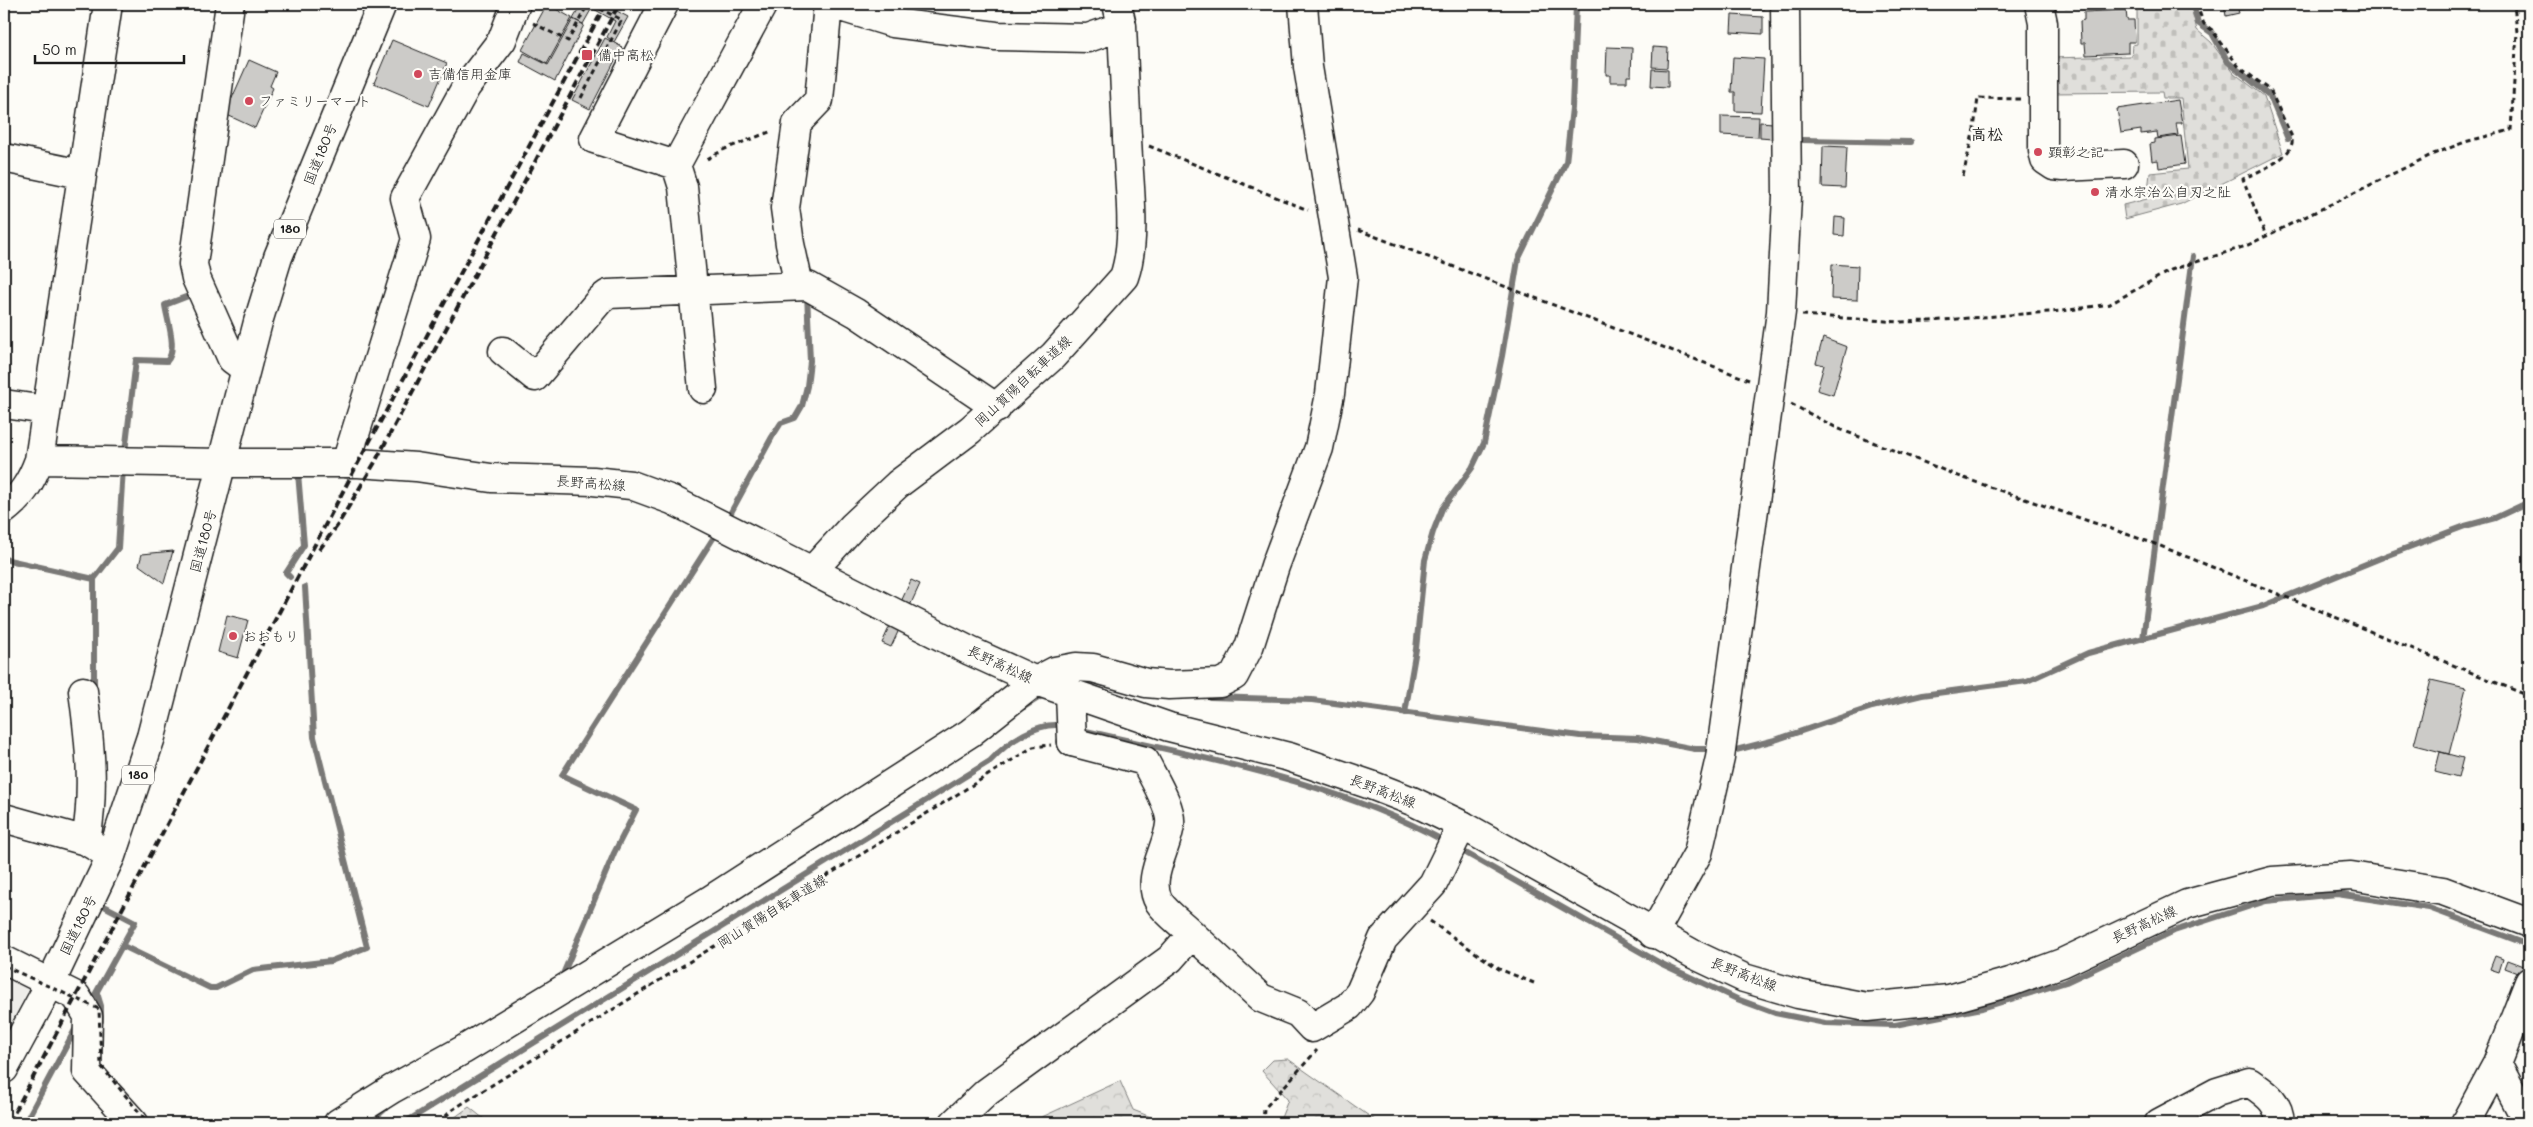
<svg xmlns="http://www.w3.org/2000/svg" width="2533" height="1127" font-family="Mali,'Klee One',sans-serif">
	<defs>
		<pattern id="grass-dots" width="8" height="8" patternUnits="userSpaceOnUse" patternTransform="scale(1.25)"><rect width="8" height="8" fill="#e0dfdb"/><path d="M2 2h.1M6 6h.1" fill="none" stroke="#c0bfbb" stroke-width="1.8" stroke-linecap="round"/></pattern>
		<pattern id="forest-crowns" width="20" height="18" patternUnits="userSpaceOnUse" patternTransform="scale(1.25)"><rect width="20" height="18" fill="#e0dfdb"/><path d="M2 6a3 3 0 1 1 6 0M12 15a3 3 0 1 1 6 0" fill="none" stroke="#c0bfbb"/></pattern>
		<pattern id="cemetery-stones" width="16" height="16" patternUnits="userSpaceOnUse" patternTransform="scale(1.25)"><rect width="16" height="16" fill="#e0dfdb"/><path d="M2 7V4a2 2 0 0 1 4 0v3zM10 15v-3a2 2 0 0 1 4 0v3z" fill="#c0bfbb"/></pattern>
	</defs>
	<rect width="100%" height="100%" fill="#fdfcf7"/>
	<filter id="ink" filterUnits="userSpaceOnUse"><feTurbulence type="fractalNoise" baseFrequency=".02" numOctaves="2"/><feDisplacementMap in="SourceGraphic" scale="10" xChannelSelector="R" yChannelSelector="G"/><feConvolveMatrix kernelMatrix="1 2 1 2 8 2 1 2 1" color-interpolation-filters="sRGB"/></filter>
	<g filter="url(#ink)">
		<!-- built -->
		<path fill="#eeede9" d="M4,969l28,13 -28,54z"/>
		<!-- grass -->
		<path fill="url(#grass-dots)" stroke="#7e7e7c" d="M469,1107l20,16h-42z"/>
		<!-- forest -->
		<path fill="url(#forest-crowns)" stroke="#7e7e7c" d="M1288,1059l91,64h-100l9,-23 -26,-29 11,-11z
			M1120,1081l13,29 33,13h-137z"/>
		<!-- cemetery -->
		<path fill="url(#cemetery-stones)" stroke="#7e7e7c" d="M2137,4h53l7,26 14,12 23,31 30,23 19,57 -102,51 -56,15 -2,-14 24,-6 3,-26 38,-4 -7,-71h-18l-1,-6 -112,1 -1,-35 82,-2 1,-11 5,-1z"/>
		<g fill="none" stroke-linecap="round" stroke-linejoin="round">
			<!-- stream -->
			<path stroke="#797876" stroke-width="6" d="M2193,4l5,19 14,10 16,29 42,34 18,43
				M1802,140l109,2
				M125,452l11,-92 31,1c11,-12 0,-41 -2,-56l31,-12
				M729,516l43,-79 9,-14 14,-5 7,-12 5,-20 3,-25 -3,-67
				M4,559l90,20
				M290,577l-4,-4 18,-28 -6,-72
				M2143,639l50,-383
				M94,691v-112l24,-31 5,-80
				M1210,697l102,3 268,36 58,2 57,11h19
				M1024,707l16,-10
				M1405,713l11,-64 9,-89 8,-28 9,-23 30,-41 12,-25 18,-87 16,-96 48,-98 6,-54 4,-104
				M1077,729c125,29 255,51 369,113
				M1727,750h9l39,-10 97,-33 50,-12 105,-14 61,-28 175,-47 125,-51 77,-29 30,-8 34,-16
				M1457,848l203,115 77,36 38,14 50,10 70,2 87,-17 84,-26 108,-51 92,-30 71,-7 92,14 100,37
				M123,946l87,42h6l37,-18 78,-9 36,-14 -53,-210 -9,-150
				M561,979l53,-126 22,-43 -74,-35 152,-238
				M97,993l4,13v15
				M90,1004l45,-82 -29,-15
				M25,1123l52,-97
				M369,1123l16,-14
				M404,1123l586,-362c18,-19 48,-41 75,-35"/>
		</g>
		<!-- building -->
		<path fill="#cccbc8" stroke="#1c1c1c" d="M547,4l25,14 -25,46 -25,-14z
			M582,4h22l24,13 -14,25 -7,-5 8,-16 -23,-13 -9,16 -10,-5z
			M1732,4h33l-1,5 -32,-1z
			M2065,4h55l-55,3z
			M2224,4h35v2l-21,4 1,3 -13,3z
			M2126,10l1,10h7l1,22h-7v11l-42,2 -1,-12h-4l-1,-22 4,-1v-8z
			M1732,15l31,2v17l-32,-2z
			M573,19l11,6 -29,56 -35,-19 4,-9 24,12z
			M605,38l17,9 -32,62 -18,-9z
			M392,40l55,23 -18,43 -55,-23z
			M1607,47l25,1 -1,28h-4v6h-17v-7h-4z
			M1653,47l15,1 -1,20 -15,-1z
			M1733,57l31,2 -3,53 -26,-1v-19h-4z
			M249,60l27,12 -6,14 3,2 -18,40 -30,-14z
			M1652,69l16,1v17l-17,-1z
			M2178,100l4,23h-6l2,12 -20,3 -1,-6 -16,2v-4l-20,3 -4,-24z
			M1721,116l38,1 -1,20 -37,-2z
			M1760,122l13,1 -1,16 -12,-1z
			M2181,136l4,28 -26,4 -1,-8 -6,1 -2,-17 5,-1v-4z
			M1823,146l24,1 -2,41 -23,-1z
			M1835,217l10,1 -1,18 -10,-1z
			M1832,264l26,2 -1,34 -26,-1z
			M1823,338l24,9 -14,48 -16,-5 7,-25 -8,-2z
			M173,551l-9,32 -25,-18 3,-11z
			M911,580l9,4 -29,63 -9,-4z
			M227,615l21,5 -10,38 -20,-6z
			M2431,680l35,8 -17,66 -35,-9z
			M2440,752l23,6 -5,20 -23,-6z
			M2495,956l8,3 -4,13 -9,-3z
			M2508,960l16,6 -3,8 -16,-6z"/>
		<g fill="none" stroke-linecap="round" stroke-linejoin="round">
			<defs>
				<path id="minor" d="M230,4l-37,260 3,14 36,81 12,9
					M664,4l-70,135 82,26 87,-161
					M831,4l62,19 103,13 92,2 34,-12
					M1117,4l5,22 5,111
					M2039,4l4,19v128l2,9 9,6 9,1 61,-3
					M4,158l77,16
					M676,165l7,22 20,202
					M799,285l-9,-41 -5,-36 12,-85 22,-23 9,-96
					M503,351l32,26 65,-77 8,-6 200,-8 48,27 141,95
					M4,404l42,6
					M39,460l184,3
					M346,463l70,-224 -11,-41 61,-111 36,-47 14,-36
					M4,510c18,-14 27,-28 35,-50l69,-456
					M83,691c7,51 12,99 3,150
					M4,818l82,23 15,9
					M1192,934l69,64 37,15 14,15 37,-22 11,-14 23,-53 50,-55 29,-59
					M1653,934l45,-81 22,-95 61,-446 6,-115 -2,-193
					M4,960l72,36 12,20 -1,55 47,52
					M2497,1064l31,59
					M338,1123l54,-34 71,-39 247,-150 260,-167 66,-52 19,-10 21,-4 17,1 53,15 23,2 51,-2 14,-7 15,-29 26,-81 44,-118 11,-54 13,-117 -35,-210 -5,-63
					M954,1123l33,-31 183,-133 22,-25c-10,-10 -26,-21 -33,-32 -14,-24 9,-54 11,-78 2,-17 -18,-48 -25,-63l-73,-19
					M2159,1123l58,-31 32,-10c17,12 30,19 31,41
					M2465,1123l32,-59 32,-82"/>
				<path id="major" d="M223,463h135l58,4 75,11 102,3 38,4 41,15 298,151 66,30 133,46 120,30 82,28 41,16 50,24 231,129 51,24 54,16 69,13 82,-8 61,-17 52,-19 125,-59 85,-23 79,-5 92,15 86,32
					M812,571l41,-45 45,-42 72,-54 83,-74 71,-79c14,-40 4,-97 3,-140
					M1070,694l2,48"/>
				<path id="highway" d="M4,1069l47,-87 60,-126 40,-119 107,-415 20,-65 104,-253"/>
			</defs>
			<!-- minor casing -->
			<use href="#minor" stroke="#1c1c1c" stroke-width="31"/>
			<!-- major casing -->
			<use href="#major" stroke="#1c1c1c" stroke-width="31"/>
			<!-- highway casing -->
			<use href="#highway" stroke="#1c1c1c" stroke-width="31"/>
			<!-- path -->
			<path stroke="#1c1c1c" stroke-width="3" stroke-dasharray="5 4" stroke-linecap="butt" d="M2196,4l8,20 8,6 27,37 31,23 22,47c4,21 -34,34 -49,42l23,57
				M533,23l35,18 20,-37
				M581,98l39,-75
				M1149,146l159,64
				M707,159l18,-10 47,-18
				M1963,176l11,-47 4,-31 42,1
				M1358,230l391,150
				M1802,315l97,7 31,-1 132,-10 48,-7 61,-34 75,-24 185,-91 34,-13 46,-12 6,-98 -3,-28
				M1791,404l46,24 124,49 197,68 371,151
				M1430,921l69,48 35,14
				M439,1123l13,-13 581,-363 18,-2
				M1263,1123l1,-14 53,-59"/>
			<!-- minor -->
			<use href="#minor" stroke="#fdfcf7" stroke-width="28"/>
			<!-- major -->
			<use href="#major" stroke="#fdfcf7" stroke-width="28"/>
			<!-- highway -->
			<use href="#highway" stroke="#fdfcf7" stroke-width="28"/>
			<!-- rail -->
			<path stroke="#1c1c1c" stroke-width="4" stroke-dasharray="8 4" stroke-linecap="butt" d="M319,550l18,-24 37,-62 245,-460
				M9,1123l349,-660 248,-459"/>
			<!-- path-bridge -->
			<path stroke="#1c1c1c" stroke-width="3" stroke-dasharray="5 4" stroke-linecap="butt" d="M591,4l31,16 -2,3
				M4,966l95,43 2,57 47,57"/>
		</g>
	</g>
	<!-- markers -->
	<g fill="#d1495b" stroke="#fdfcf7" stroke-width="2">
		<rect x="581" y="49" width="12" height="12" rx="2.5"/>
		<circle cx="418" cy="74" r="5"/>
		<circle cx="249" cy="101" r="5"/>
		<circle cx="2038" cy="152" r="5"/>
		<circle cx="2095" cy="192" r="5"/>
		<circle cx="233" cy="636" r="5"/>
	</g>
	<g text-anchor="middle" stroke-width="4.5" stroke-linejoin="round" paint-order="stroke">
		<!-- shield labels -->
		<g fill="#fdfcf7" stroke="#605f5e" stroke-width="1">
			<rect x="274" y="219.5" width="32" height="19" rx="4"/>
			<rect x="122" y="765.5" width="32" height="19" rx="4"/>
		</g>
		<g font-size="12" font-weight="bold" fill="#1c1c1c">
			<text x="290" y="233">180</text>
			<text x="138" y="779">180</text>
		</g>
		<!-- poi labels -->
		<g font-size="14" fill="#1c1c1c" stroke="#fdfcf7" text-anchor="start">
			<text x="598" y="60">備中高松</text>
			<text x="428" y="79">吉備信用金庫</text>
			<text x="259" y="106">ファミリーマート</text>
			<text x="2048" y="157">顕彰之記</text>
			<text x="2105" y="197">清水宗治公自刃之阯</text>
			<text x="243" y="641">おおもり</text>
		</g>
		<!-- street labels -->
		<g font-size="14" fill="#1c1c1c" stroke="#fdfcf7">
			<text transform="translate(320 154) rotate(-68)" y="5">国道180号</text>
			<text transform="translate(1023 381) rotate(-43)" y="5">岡山賀陽自転車道線</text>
			<text transform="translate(591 483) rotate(4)" y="5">長野高松線</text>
			<text transform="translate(203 541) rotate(-75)" y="5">国道180号</text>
			<text transform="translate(1000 664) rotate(25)" y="5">長野高松線</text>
			<text transform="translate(1383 791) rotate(21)" y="5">長野高松線</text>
			<text transform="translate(772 911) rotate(-32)" y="5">岡山賀陽自転車道線</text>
			<text transform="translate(2144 924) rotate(-25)" y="5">長野高松線</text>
			<text transform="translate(78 925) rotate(-64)" y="5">国道180号</text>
			<text transform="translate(1744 974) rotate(21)" y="5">長野高松線</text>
		</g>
		<!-- quarter labels -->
		<g font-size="16" font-weight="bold" fill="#1c1c1c" stroke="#fdfcf7">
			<text x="1987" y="140">高松</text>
		</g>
	</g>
	<!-- margin -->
	<rect width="2533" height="1127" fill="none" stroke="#fdfcf7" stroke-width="20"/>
	<rect x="10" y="10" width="2513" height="1107" fill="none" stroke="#1c1c1c" stroke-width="2" filter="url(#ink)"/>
	<!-- scale -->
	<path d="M35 55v8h149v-8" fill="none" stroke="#1c1c1c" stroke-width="2.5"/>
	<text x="42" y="55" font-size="15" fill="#1c1c1c" stroke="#fdfcf7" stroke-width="4" paint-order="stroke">50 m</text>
</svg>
